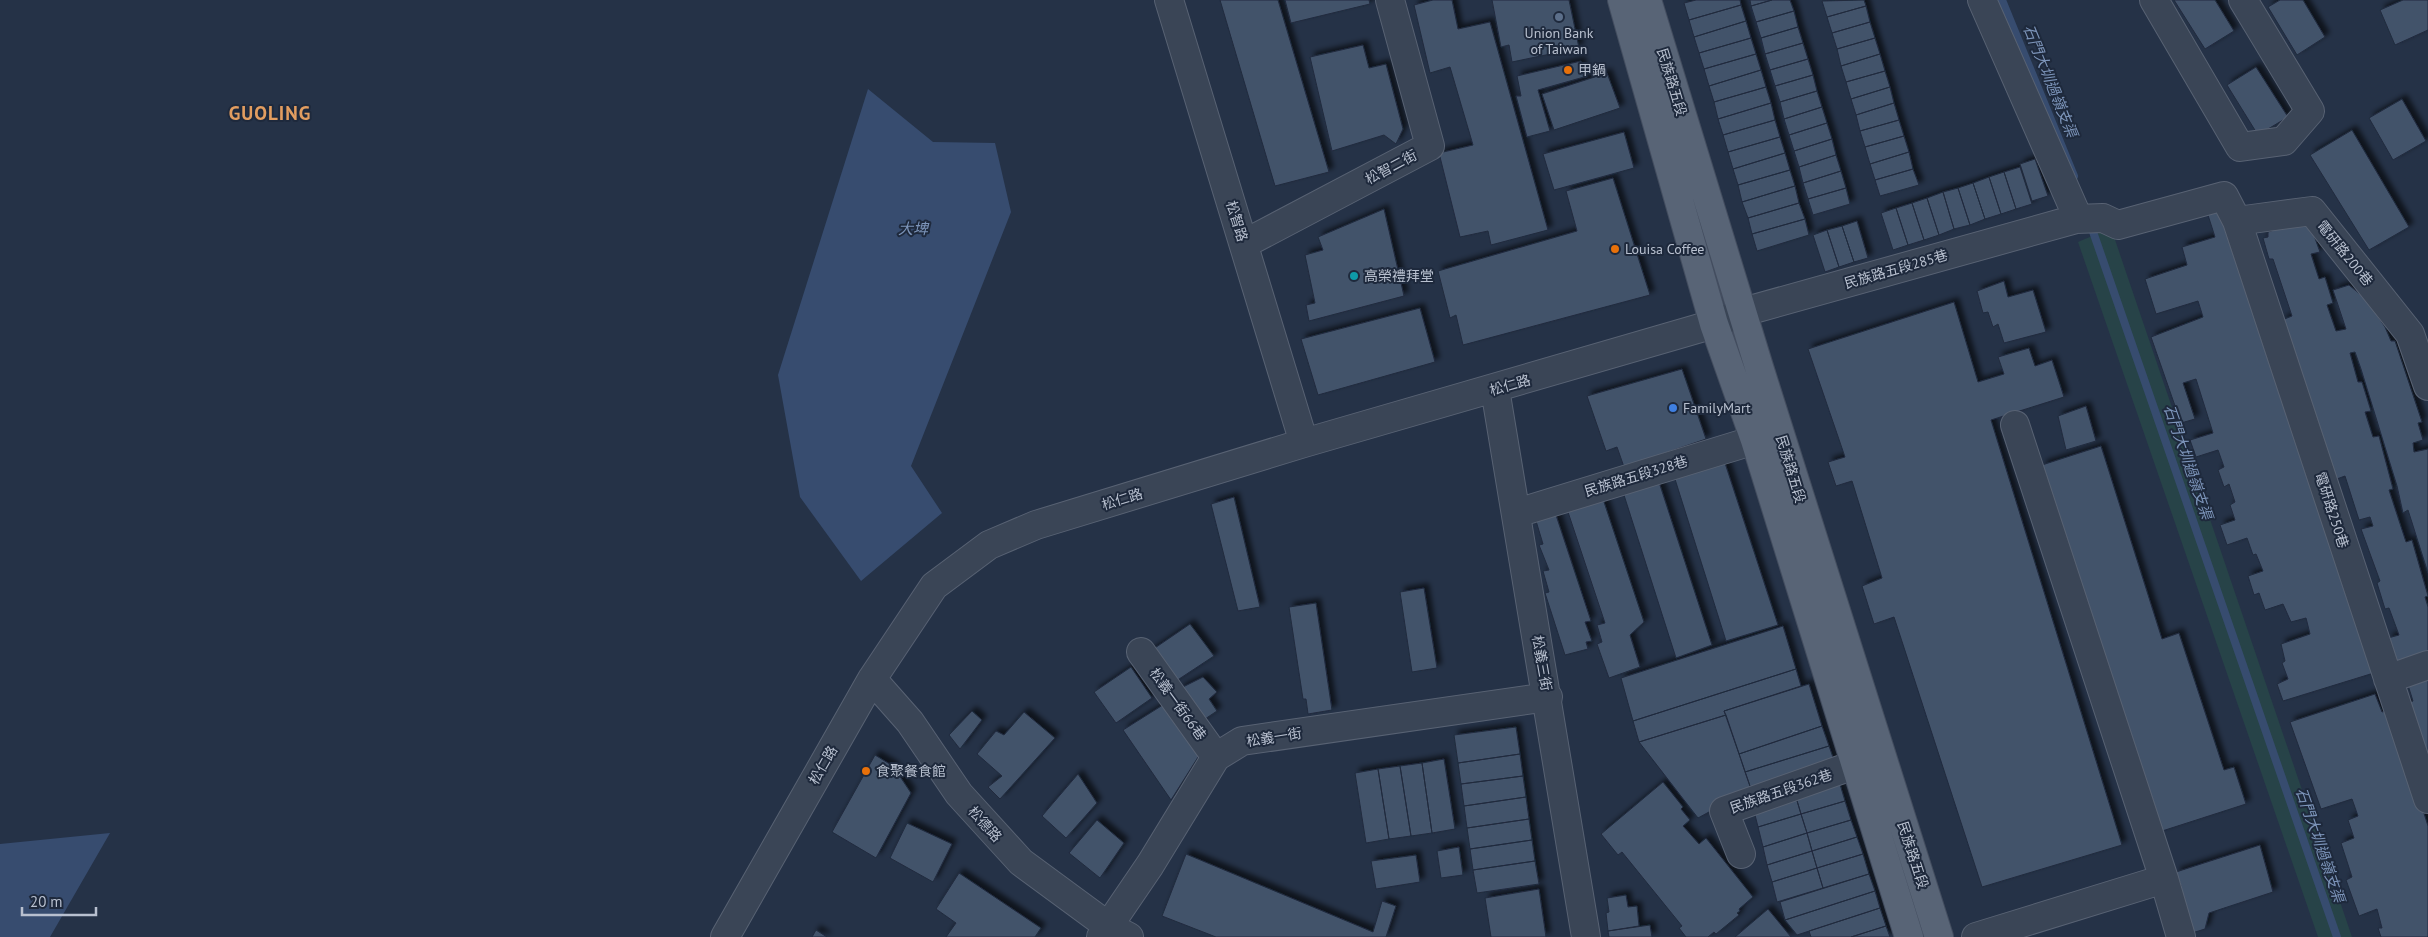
<svg xmlns="http://www.w3.org/2000/svg" width="2428" height="937" font-family="'PT Sans','Noto Sans TC',sans-serif">
	<defs>
		<filter id="shadow"><feDropShadow dx="4.5" dy="-4.5" stdDeviation="2.5" flood-color="#0009"/></filter>
	</defs>
	<rect width="100%" height="100%" fill="#253247"/>
	<!-- green -->
	<path fill="#274348" d="M2111,228l241,709h-34l-240,-695z"/>
	<!-- water -->
	<path fill="#374c6f" d="M868,89l65,53 62,1 16,69 -100,254 31,47 -81,68 -61,-84 -22,-122z
		M110,833l-60,104h-50v-93z"/>
	<g fill="none" stroke-linecap="round" stroke-linejoin="round">
		<!-- stream -->
		<path stroke="#374c6f" stroke-width="8" d="M2002,0l72,176
			M2090,223l247,714"/>
	</g>
	<!-- building -->
	<path fill="#43526a" stroke="#202b3e" filter="url(#shadow)" d="M1220,0h58l51,172 -54,14z
		M1285,0h84l1,4 -79,19z
		M1433,0h19l6,29 32,-7 58,208 -57,15 -3,-14 -28,6 -21,-84 34,-8 -23,-78 -20,6 -16,-68z
		M1492,0h77l10,48 -67,14 -3,-17 -8,2z
		M1696,0h44l1,5 -52,15 -5,-17z
		M1750,0h22l-21,6z
		M1772,0h18l4,11 -38,11 -5,-16z
		M1864,0l2,6 -39,11 -5,-16z
		M2174,0h41l19,31 -29,18z
		M2280,0h23l22,37 -28,18 -29,-48z
		M2403,0h25v30l-33,15 -15,-35z
		M1741,5l5,16 -52,16 -5,-17z
		M1866,6l4,16 -38,11 -5,-16z
		M1794,11l4,16 -37,11 -5,-16z
		M1746,21l5,17 -52,15 -5,-16z
		M1870,22l5,16 -38,11 -5,-16z
		M1798,27l5,16 -38,11 -4,-16z
		M1751,38l5,16 -52,15 -5,-16z
		M1875,38l5,16 -39,12 -4,-17z
		M1803,43l5,16 -38,11 -5,-16z
		M1363,45l6,23 17,-4 17,65 -7,15 -12,-9 -52,16 -22,-94z
		M1756,54l5,16 -52,16 -5,-17z
		M1880,54l5,17 -39,11 -5,-16z
		M1808,59l5,16 -38,11 -5,-16z
		M1581,61l3,16 -46,13 12,41 -23,6 -11,-41h5l-4,-20z
		M2256,67l32,50 -30,18 -31,-50z
		M1761,70l5,17 -52,15 -5,-16z
		M1885,71l5,16 -39,12 -5,-17z
		M1607,73l13,35 -66,22 -12,-36z
		M1813,75l4,16 -37,11 -5,-16z
		M1766,87l5,16 -53,16 -4,-17z
		M1890,87l4,16 -38,12 -5,-16z
		M1817,91l5,16 -38,12 -4,-17z
		M2402,99l24,42 -33,19 -24,-42z
		M1771,103l4,17 -52,15 -5,-16z
		M1894,103l5,17 -39,11 -4,-16z
		M1822,107l5,16 -38,12 -5,-16z
		M1775,120l5,17 -52,15 -5,-17z
		M1899,120l5,16 -39,11 -5,-16z
		M1827,123l5,16 -38,12 -5,-16z
		M2352,130l57,97 -40,23 -59,-95z
		M1624,132l10,36 -80,22 -11,-36z
		M1904,136l5,16 -39,12 -5,-17z
		M1780,137l5,16 -52,16 -5,-17z
		M1832,139l4,16 -37,12 -5,-16z
		M1909,152l4,17 -38,11 -5,-16z
		M1785,153l5,17 -52,15 -5,-16z
		M1836,155l5,16 -38,12 -4,-16z
		M2035,159l13,37 -16,5 -12,-37z
		M2020,167l12,37 -16,5 -12,-37z
		M1913,169l6,16 -39,11 -5,-16z
		M1790,170l5,16 -53,16 -4,-17z
		M1841,171l5,17 -38,11 -5,-16z
		M2004,172l12,37 -15,5 -12,-37z
		M1989,177l12,37 -16,5 -12,-36z
		M1613,178l37,117 -187,50 -7,-30 -6,3 -12,-47 139,-40 -11,-40z
		M1973,183l12,36 -15,6 -12,-37z
		M1795,186l4,17 -51,15 -6,-16z
		M1846,188l4,16 -37,11 -5,-16z
		M1958,188l12,37 -16,4 -11,-37z
		M1943,192l11,37 -15,6 -12,-37z
		M1927,198l12,37 -15,5 -12,-37z
		M1799,203l6,16 -53,15 -4,-16z
		M1912,203l12,37 -16,5 -12,-37z
		M1896,208l12,37 -15,5 -12,-37z
		M2220,208l157,464 -94,29 -6,-17 11,-5 -6,-16 3,-2 -4,-17 29,-10 -4,-16 -15,4 -8,-18 -18,6 -6,-17 -5,2 -6,-19 15,-5 -7,-17 -3,1 -6,-17 -20,7 -7,-20 15,-5 -5,-15 5,-3 -6,-18 -5,3 -6,-17 6,-3 -6,-17 -22,7 -6,-17 23,-7 -17,-54 -13,4 12,36 -14,4 -30,-86 52,-20 -5,-16 -42,13 -11,-35 42,-14 -5,-18 33,-10 -8,-25z
		M1384,209l20,87 -95,25 -3,-16 9,-2 -10,-48 18,-5 -5,-13z
		M1805,219l4,16 -52,16 -5,-17z
		M2308,219l12,33 -9,2 8,25 6,-2 8,26 -6,2 9,26 10,-2 -13,-39 16,-5 18,15 18,27 6,14h4l27,81 -4,1 5,17 -10,3 1,9 14,-3v124l-20,-63 -5,3 -6,-27 -36,-117 -6,-17 -5,1 8,29h4l9,29 -6,1 8,25 6,-1 14,53 -4,1 17,52 6,-2 16,56 -3,1 3,10v48l-31,10 -9,-27 11,-3 -10,-27 -4,1 -8,-26 3,-2 -19,-52 12,-3 -3,-9 -11,3 -14,-44 -11,4 -52,-160 10,-4 -19,-57h-4l-6,-21 5,-1v-5z
		M1857,221l11,37 -14,4 -12,-36z
		M1842,226l12,36 -15,5 -12,-37z
		M1827,230l12,37 -14,5 -12,-37z
		M2004,281l4,16 25,-7 13,42 -42,11 -6,-19 -5,3 -5,-15 -5,1 -6,-22z
		M1954,302l24,80 26,-8 -6,-17 31,-9 6,18 17,-6 12,37 -73,23 131,425 -140,42 -88,-270 -20,7 -12,-38 20,-8 -30,-97 -16,5 -8,-24 17,-5 -37,-108z
		M1420,308l15,54 -117,33 -17,-56z
		M1682,369l24,70 -82,28 -7,-20 -11,4 -19,-55z
		M2086,406l10,35 -30,9 -8,-34z
		M2101,446l61,193 17,-6 45,137 10,-3 12,37 -87,28 -117,-367z
		M1724,460l54,165 -52,16 -52,-165z
		M1659,482l53,163 -36,13 -53,-166z
		M1234,497l26,110 -22,4 -27,-107z
		M1603,499l41,123 -14,13 10,32 -31,11 -12,-34 5,-2 -5,-17 8,-2 -38,-114z
		M1553,506l38,115 -6,1 7,19 -6,1 2,7 -23,6 -20,-62 4,-1 -6,-21 6,-1 -10,-25 4,-1 -10,-33z
		M1424,588l13,80 -25,4 -12,-80z
		M1316,603l16,107 -24,4 -2,-15h-3l-14,-92z
		M1190,624l24,32 -44,29 -21,-33z
		M1783,626l13,43 -163,52 -12,-43z
		M1131,667l21,31 -36,25 -22,-31z
		M1796,669l5,17 -77,25 2,4 -87,27 -6,-21z
		M2428,675v93l-22,-64 7,-3 -6,-19z
		M1203,677l14,15 -8,7 8,12 -18,12 -20,-34z
		M1809,684l13,42 -83,28 -15,-43z
		M2375,694l7,18 9,-2 37,116v111h-47l-3,-9h4l-5,-19 -18,7 -13,-36 6,-3 -11,-34 13,-5 -6,-18 10,-4 -6,-17 -31,10 -31,-87z
		M1166,703l34,51 -29,46 -48,-70z
		M972,711l10,9 -22,29 -11,-14z
		M1024,712l31,26 -55,61 -12,-12 14,-11 -25,-22 19,-23 8,4z
		M1726,715l25,74 -53,29 -59,-76z
		M1822,726l7,20 -84,26 -6,-18z
		M1516,727l4,27 -62,9 -4,-28z
		M1829,746l6,17 -84,26 -6,-17z
		M1520,754l3,22 -62,8 -3,-21z
		M875,755l18,11 18,27 -35,65 -44,-26z
		M1444,759l11,70 -23,4 -10,-70z
		M1422,763l10,70 -21,3 -11,-70z
		M1400,766l11,70 -22,3 -11,-70z
		M1378,769l11,70 -23,4 -11,-70z
		M1078,774l19,29 -31,35 -24,-22z
		M1523,776l3,21 -62,9 -3,-22z
		M1839,781l6,20 -44,13 -6,-20z
		M1663,782l20,25 -2,2 9,11 -7,6 16,18 7,-6 47,59 -14,12 1,2 -3,2 2,2 -23,19 -2,-2 -6,5h-22l-7,-9 3,-2 -60,-74 -4,3 -17,-21z
		M1795,794l6,20 -43,13 -5,-20z
		M1526,797l3,22 -62,9 -3,-22z
		M1845,801l6,19 -44,13 -6,-19z
		M1801,814l6,19 -44,14 -5,-20z
		M1529,819l3,21 -62,9 -3,-21z
		M1097,820l27,23 -24,35 -31,-25z
		M1851,820l6,17 -45,14 -5,-18z
		M907,823l45,21 -19,38 -43,-24z
		M1807,833l5,18 -45,14 -4,-18z
		M1857,837l6,17 -46,14 -5,-17z
		M1532,840l3,21 -62,9 -3,-21z
		M2260,845l13,47 -64,21 -4,16 -13,4 -13,-43 2,-4 -5,-14z
		M1459,847l4,28 -22,3 -4,-27z
		M1812,851l5,17 -45,14 -5,-17z
		M1186,854l187,78 9,-31 14,5 -10,31h-170l-54,-21z
		M1863,854l6,20 -46,14 -6,-20z
		M1416,855l4,27 -44,7 -5,-28z
		M1535,861l4,23 -62,9 -4,-23z
		M1817,868l6,20 -46,14 -5,-20z
		M959,873l82,55 -6,9h-89l10,-14 -20,-14z
		M1869,874l6,17 -90,29 -5,-18z
		M1539,889l7,48h-55l-6,-39z
		M1875,891l5,17 -83,27 -12,-15z
		M1626,895l2,12 9,-1 2,20 -31,5 -2,-18 3,-1 -2,-14z
		M1880,908l6,18 -35,11h-40l-2,-6z
		M1768,909l23,28h-56z
		M1650,925l2,12h-43l-1,-6z
		M1886,926l4,11h-39z
		M816,930l11,7h-15z"/>
	<g fill="none" stroke-linecap="round" stroke-linejoin="round">
		<defs>
			<path id="minor" d="M1169,0l135,443
				M1982,0l96,218
				M2154,0l86,147 44,-6 26,-30 -67,-111
				M2237,221l191,578
				M1244,244l186,-98 -40,-146
				M1495,389l91,548
				M2015,425l149,454 17,58
				M1517,513l238,-73
				M1141,652l75,105
				M872,679l38,43 49,72 62,68 87,64 21,11
				M2388,679l40,-14
				M1741,854l-17,-43 130,-46
				M725,937l147,-258 62,-93 55,-41 47,-20 268,-82 410,-119 29,-12 333,-93 27,-1 15,7 106,-29 13,25 75,-10 98,123 18,52
				M1101,937l49,-72 66,-108 26,-16 306,-44
				M1976,937l188,-58"/>
			<path id="major" d="M1622,0l92,324 41,116 154,497
				M1647,0l112,367 180,570"/>
		</defs>
		<!-- minor casing -->
		<use href="#minor" stroke="#586273" stroke-width="30"/>
		<!-- major casing -->
		<use href="#major" stroke="#434d5f" stroke-width="30"/>
		<!-- minor -->
		<use href="#minor" stroke="#3a4556" stroke-width="28"/>
		<!-- major -->
		<use href="#major" stroke="#586476" stroke-width="28"/>
	</g>
	<!-- markers -->
	<circle fill="#5c6f8a" stroke="#1e293c" stroke-width="2" cx="1559" cy="17" r="5"/>
	<g fill="#e8710a" stroke="#1e293c" stroke-width="2">
		<circle cx="1568" cy="70" r="5"/>
		<circle cx="1615" cy="249" r="5"/>
		<circle cx="866" cy="771" r="5"/>
	</g>
	<circle fill="#0f9aa8" stroke="#1e293c" stroke-width="2" cx="1354" cy="276" r="5"/>
	<circle fill="#3f7fe0" stroke="#1e293c" stroke-width="2" cx="1673" cy="408" r="5"/>
	<g text-anchor="middle" stroke-width="4" stroke-linejoin="round" paint-order="stroke">
		<!-- poi labels -->
		<g font-size="14" fill="#b8c0cf" stroke="#1e293c" text-anchor="start">
			<text x="1559" y="38" text-anchor="middle">Union Bank<tspan x="1559" dy="16">of Taiwan</tspan></text>
			<text x="1578" y="75">甲鍋</text>
			<text x="1625" y="254">Louisa Coffee</text>
			<text x="1364" y="281">高榮禮拜堂</text>
			<text x="1683" y="413">FamilyMart</text>
			<text x="876" y="776">食聚餐食館</text>
		</g>
		<!-- street labels -->
		<g font-size="14" fill="#b8c0cf" stroke="#1e293c">
			<text transform="translate(1672 82) rotate(73)" y="5">民族路五段</text>
			<text transform="translate(1391 167) rotate(-28)" y="5">松智二街</text>
			<text transform="translate(1237 221) rotate(73)" y="5">松智路</text>
			<text transform="translate(2345 253) rotate(51)" y="5">電研路200巷</text>
			<text transform="translate(1896 269) rotate(-16)" y="5">民族路五段285巷</text>
			<text transform="translate(1510 385) rotate(-16)" y="5">松仁路</text>
			<text transform="translate(1791 469) rotate(73)" y="5">民族路五段</text>
			<text transform="translate(1636 476) rotate(-17)" y="5">民族路五段328巷</text>
			<text transform="translate(1122 499) rotate(-17)" y="5">松仁路</text>
			<text transform="translate(2332 510) rotate(72)" y="5">電研路250巷</text>
			<text transform="translate(1542 663) rotate(80)" y="5">松義三街</text>
			<text transform="translate(1178 704) rotate(54)" y="5">松義一街66巷</text>
			<text transform="translate(1274 737) rotate(-9)" y="5">松義一街</text>
			<text transform="translate(823 765) rotate(-60)" y="5">松仁路</text>
			<text transform="translate(1781 791) rotate(-19)" y="5">民族路五段362巷</text>
			<text transform="translate(985 824) rotate(48)" y="5">松德路</text>
			<text transform="translate(1913 855) rotate(72)" y="5">民族路五段</text>
		</g>
		<!-- water labels -->
		<g font-size="15" font-style="italic" fill="#7c94b9" stroke="#1e293c">
			<text transform="translate(2050 81) rotate(68)" y="5">石門大圳過嶺支渠</text>
			<text x="913" y="234">大埤</text>
			<text transform="translate(2188 462) rotate(71)" y="5">石門大圳過嶺支渠</text>
			<text transform="translate(2320 845) rotate(71)" y="5">石門大圳過嶺支渠</text>
		</g>
		<!-- district labels -->
		<g font-size="19" font-weight="bold" letter-spacing="1" fill="#e29d60" stroke="#1e293c">
			<text x="270" y="120">GUOLING</text>
		</g>
	</g>
	<!-- scale -->
	<path d="M22 907v8h74v-8" fill="none" stroke="#b8c0cf" stroke-width="2.5"/>
	<text x="30" y="907" font-size="15" fill="#b8c0cf" stroke="#1e293c" stroke-width="4" paint-order="stroke">20 m</text>
</svg>
